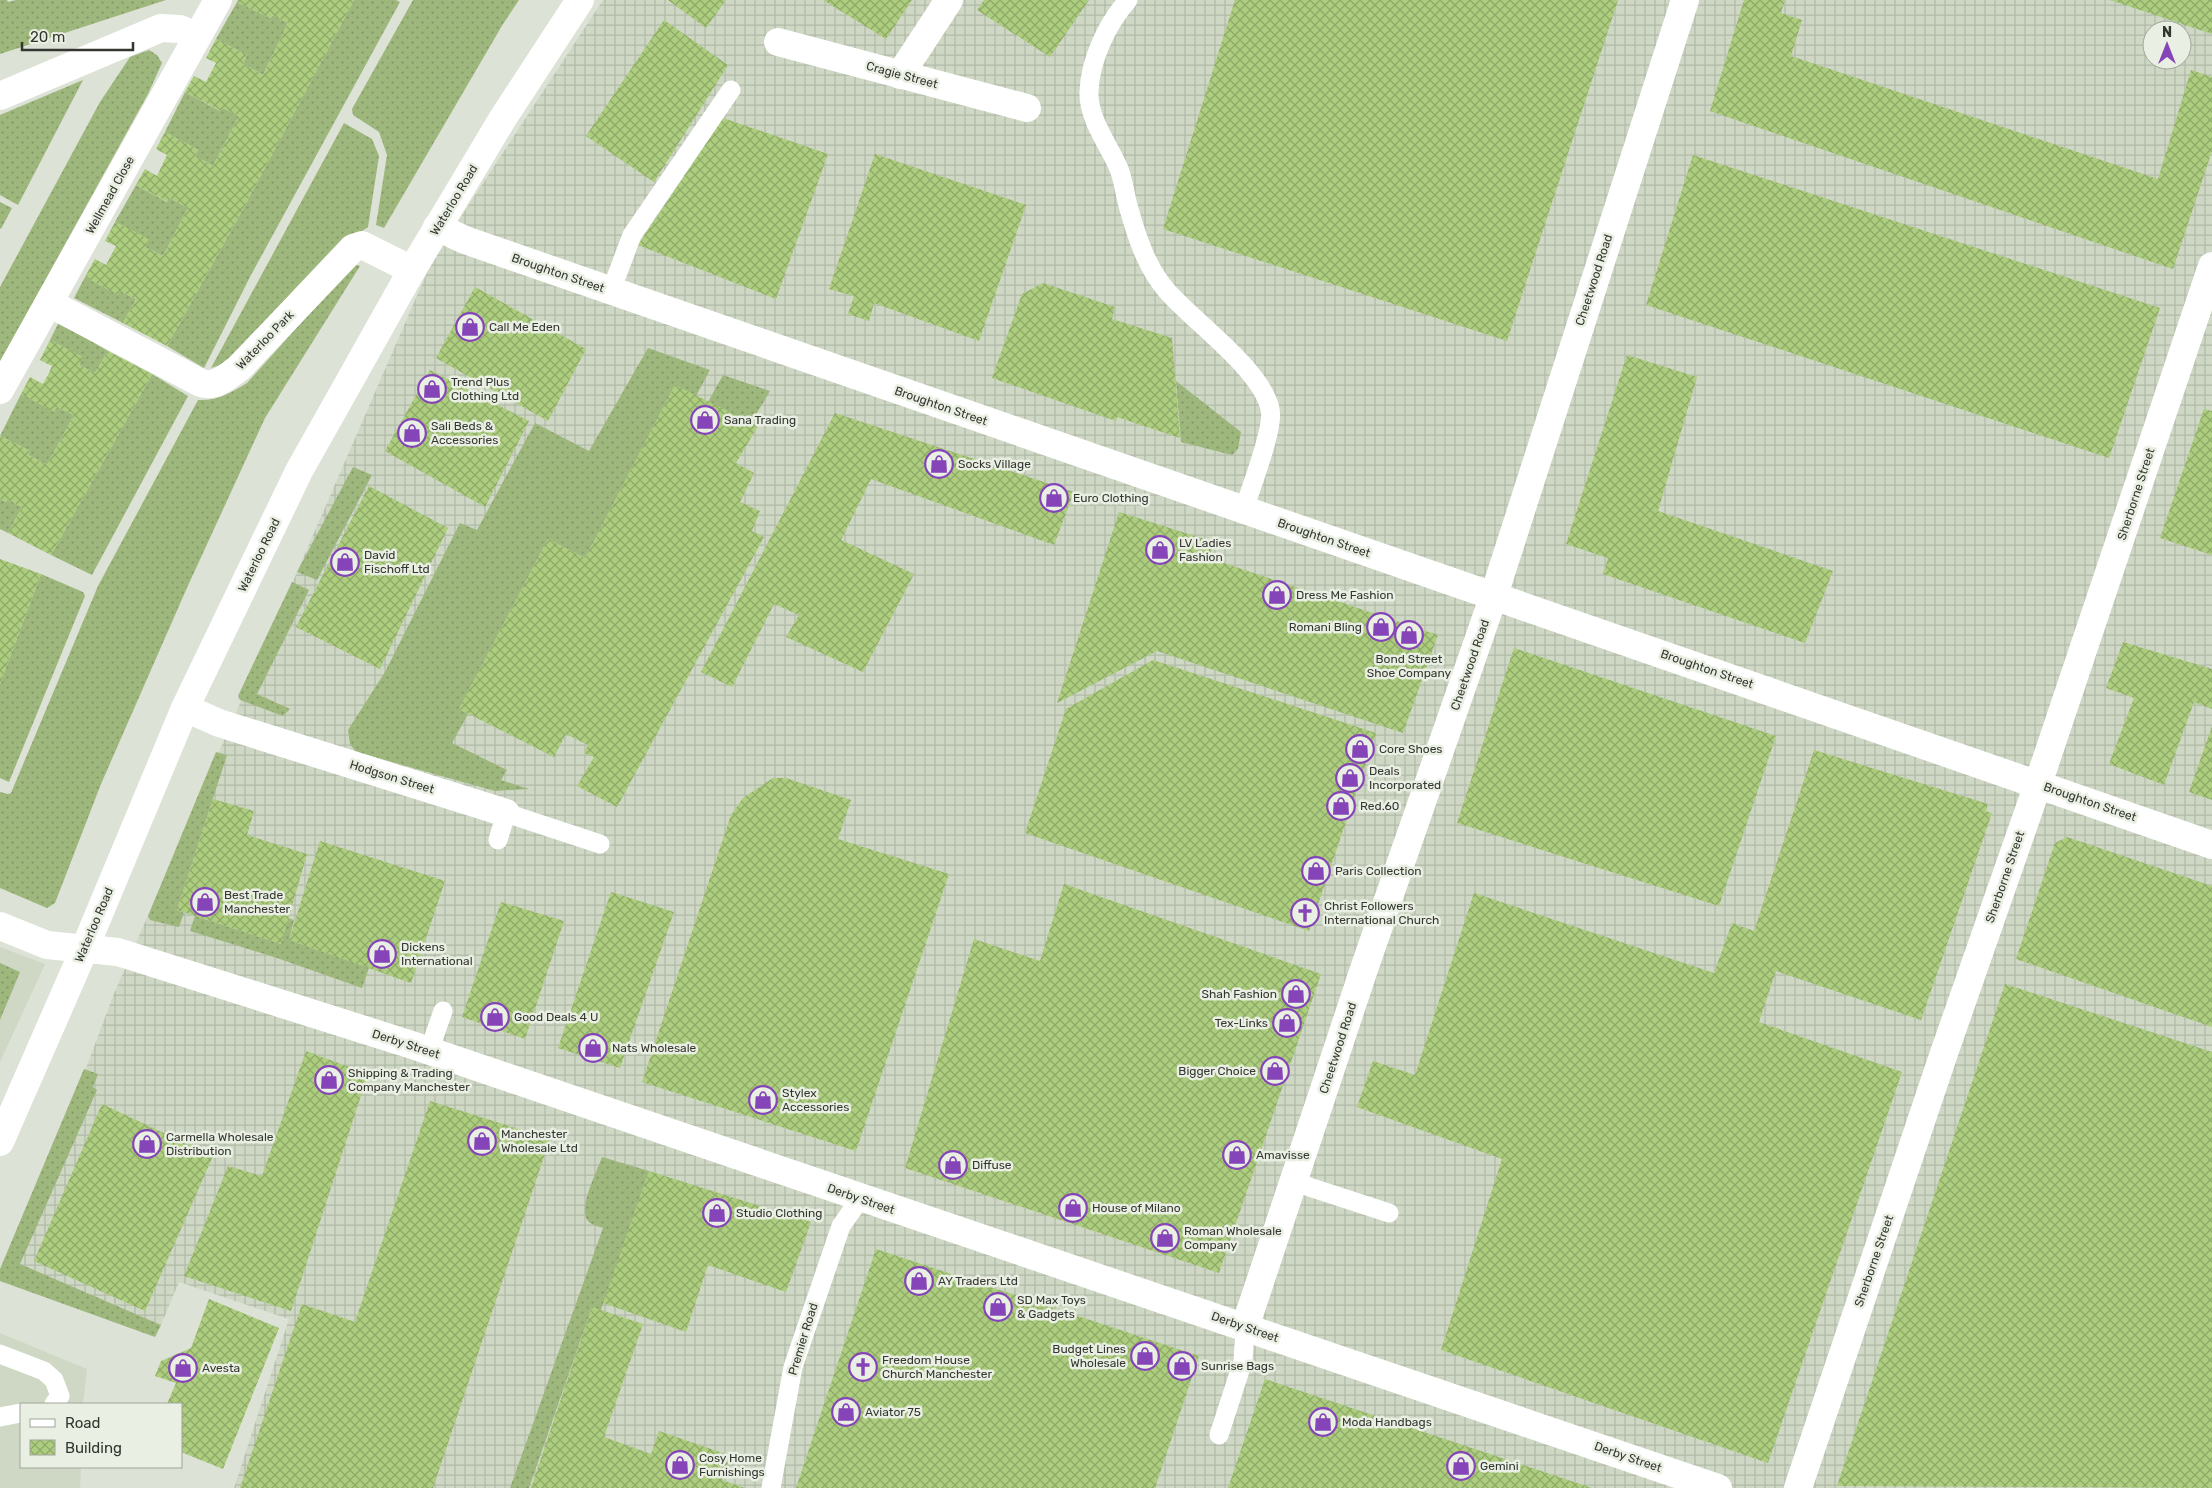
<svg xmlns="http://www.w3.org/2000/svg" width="2212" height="1488" font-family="Rubik,sans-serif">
	<defs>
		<pattern id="industrial-grid" width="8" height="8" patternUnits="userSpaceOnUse" patternTransform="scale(1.25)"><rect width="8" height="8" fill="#ced8c4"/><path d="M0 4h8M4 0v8" fill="none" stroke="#b2baa9"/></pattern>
		<pattern id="grass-dots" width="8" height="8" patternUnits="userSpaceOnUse" patternTransform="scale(1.25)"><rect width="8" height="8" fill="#9eb77d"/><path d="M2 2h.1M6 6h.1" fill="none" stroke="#829667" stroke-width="1.8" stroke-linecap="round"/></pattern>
		<pattern id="building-cross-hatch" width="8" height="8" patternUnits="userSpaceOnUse" patternTransform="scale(1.25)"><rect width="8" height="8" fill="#adce7e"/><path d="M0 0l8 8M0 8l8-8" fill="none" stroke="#8ea868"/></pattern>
	</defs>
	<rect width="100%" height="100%" fill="#dce2d5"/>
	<!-- built -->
	<path fill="#ced8c4" d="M0,947l45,17 -45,98z
		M0,1333l87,36 -4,35h-62v63h60l-1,21h-80z"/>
	<!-- industrial -->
	<path fill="url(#industrial-grid)" fill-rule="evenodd" d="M603,0h1609v1488h-1978l55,-169 -110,-37 -18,43 -148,-61 100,-268 319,-735zM2152,30h30v30h-30z"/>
	<!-- grass -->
	<path fill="url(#grass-dots)" d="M0,0h7l1,2 8,-2h150l-166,54z
		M354,0h42l4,2 -149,273 -47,93 -37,-22 76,-137z
		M413,0h106l-16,24 -119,204 -8,-3 11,-70 -8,-23 -26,-17 -1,-6z
		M237,2l33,16 3,-3 15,8 -25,52 -20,-11 4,-9 -31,-16z
		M149,50l8,5 5,8 -14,31 -148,268v-75l100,-185 30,-45z
		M83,80l-65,125 -18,-10v-80z
		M185,92l35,19 3,-3 16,8 -26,50 -18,-10 3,-6 -33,-18z
		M344,123l28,16 7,17 -11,71 -35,24 -110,113 -12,4z
		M136,185l31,17 3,-4 18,10 -25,48 -18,-9 3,-8 -33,-17z
		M0,202l12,6 -11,21 -1,-1z
		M354,264l6,2 -95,152 -79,172 -85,194 -46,119 -8,5 -47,-20v-96l8,2 3,-1 87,-207 100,-186c20,1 32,-7 49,-17z
		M85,277l32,17 3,-3 16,8 -13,24 -49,-25z
		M59,322l49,29 -13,22 -16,-8 3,-8 -32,-17z
		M648,348l62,22 -14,26 -21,-11 -90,173 -37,-19 -89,170 9,5 -16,29 55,27 -6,10 28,9 -34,2 -139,-39 -6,-8 -2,-14 37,-58 75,-149 17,7 58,-107 54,28z
		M152,374l36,22 -96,179 -41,-20z
		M723,375l47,16 -19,32 -43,-21z
		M1176,381l65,51 -3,17 -6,6 -51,-13z
		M21,394l33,17 3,-4 17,8 -27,50 -19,-10 2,-4 -30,-15z
		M353,467l19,8 -55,105 -20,-8z
		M0,499l6,3 1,-3 15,8 -14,26 -8,-4z
		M41,574l42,18 2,4 -76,186 -9,-4v-94z
		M292,582l17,8 -52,104 33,15 -7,7 -43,-16 -2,-4z
		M216,752l11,3 -50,155 7,3 -5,14 -29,-7 -2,-4z
		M195,916l86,28 7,-26 6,2 -5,20 80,28 -7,20 -85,-30 -87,-27z
		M0,963l20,9 -20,48z
		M84,1069l14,5 -5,13 4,3 -77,174 141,61 -6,12 -155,-56v-12z
		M602,1157l47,14 -48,139 -9,-3 -63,181h-19l93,-260c-5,-2 -12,-3 -15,-7 -11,-12 9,-49 14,-64z"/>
	<!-- building -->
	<path fill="url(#building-cross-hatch)" d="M238,0h116l-111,209 -76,137 -44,-23 13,-24 -16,-8 -2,4 -33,-18 10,-18 11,6 10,-19 -11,-5 10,-19 34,17 -4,8 18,9 25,-48 -18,-10 -2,4 -32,-17 9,-16 12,7 10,-21 -11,-6 9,-17 33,18 -3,6 18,10 26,-50 -16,-8 -2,3 -36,-19 9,-16 12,6 10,-19 -10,-5 10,-19 31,16 -4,9 20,11 25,-52 -15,-8 -3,3 -33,-16z
		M668,0h58l-20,28z
		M823,0h89l-26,39z
		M984,0h105l-39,57 -73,-47z
		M1235,0h383l-111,341 -344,-112z
		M1744,0h41l-4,13 21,7 -11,36 367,123 33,-109 21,7v74l-39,118 -463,-158z
		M2110,0h102v34z
		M664,20l64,45 -74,117 -68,-46z
		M723,118l105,36 -52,145 -138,-54z
		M875,154l151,51 -47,136 -105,-38 -5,18 -21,-7 6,-18 -25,-7z
		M1693,155l467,153 -51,150 -463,-153z
		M1043,283l72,24 -3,12 60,19 8,100 -63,-21 -1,4 -124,-43 30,-84z
		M475,287l111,62 -38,72 -112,-63z
		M50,340l33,17 -4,8 16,8 13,-22 44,23 -101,181 -43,-22 14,-26 -15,-8 -1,3 -6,-3v-63l30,15 -2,4 19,10 27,-50 -17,-8 -3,5 -33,-18 9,-17 13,7 5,-9 4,-9 -12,-6z
		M1627,355l70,22 -39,134 175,60 -28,72 -202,-69 5,-16 -42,-14z
		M430,370l99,51 -44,86 -100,-56z
		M675,385l83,41 -22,37 18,10 -14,29 20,9 -8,20 12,6 -147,270 -40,-21 17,-29 -10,-4 4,-8 -22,-11 -12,23 -95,-48 89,-170 37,19z
		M2204,409l8,2v144l-52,-17z
		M835,413l239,79 -20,53 -183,-66 -30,61 73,34 -51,98 -77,-35 13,-22 -25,-11 -42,83 -31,-15z
		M369,486l79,42 -68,141 -84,-42z
		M1119,512l95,30 -5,16 229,77 -35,98 -246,-82 -100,52z
		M0,559l41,15 -41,110z
		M2123,642l89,27v40l-18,-7 -30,83 -55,-21 25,-66 -28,-10z
		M1514,648l262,88 -57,170 -262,-83z
		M1153,660l223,73 -67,198 -284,-98 41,-124z
		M2212,726v74l-23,-8z
		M1814,750l174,54 -2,7 6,2 -71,207 -145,-49 -17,51 143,50 -134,391 -327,-113 61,-191 -145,-52 16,-46 42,14 59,-182 240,80 18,-50 22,8z
		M773,778h13l65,22 -13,39 111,35 -93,277 -214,-69 89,-267 12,-17z
		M213,799l41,12 -7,24 60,19 -26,90 -104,-34z
		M2067,837l145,49v141l-196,-68 39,-116z
		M320,841l125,40 -34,102 -122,-43z
		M1064,884l257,90 -102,299 -314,-105 69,-229 66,22z
		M611,892l63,20 -54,156 -62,-20z
		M501,902l63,19 -39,118 -63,-22z
		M2005,984l207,68v436l-375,-2z
		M306,1051l62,23 -77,237 -107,-35 44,-110 34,10z
		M430,1101l120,38 -117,349h-193l62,-184 53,18z
		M102,1104l111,52 -68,155 -111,-50z
		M649,1171l162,51 -25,70 -78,-27 -22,67 -83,-29z
		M876,1249l323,107 -44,132h-359z
		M209,1299l70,29 -56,141 -42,-17v-48h-14l9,-21 -21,-7 6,-15 30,-13z
		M592,1307l51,17 -39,113 47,17 8,-23 72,25 -9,24 23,8h-214z
		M1265,1379l327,109h-364z"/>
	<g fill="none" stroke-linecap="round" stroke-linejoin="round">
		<!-- service -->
		<path stroke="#fff" stroke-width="19" d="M1128,0c-21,24 -38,60 -39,92 -1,27 20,53 30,77 5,13 6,27 10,40 8,29 18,59 38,82 27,31 95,79 103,118 5,18 -20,80 -26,101
			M611,291l21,-56 99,-145
			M498,840l8,-27 94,31
			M429,1051l14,-40
			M1294,1182l95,31
			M0,1354l44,17 10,9 6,16 -6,8
			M0,1417l21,-4
			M1219,1435l24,-74 2,-34
			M771,1488l22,-121 48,-141 19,-27"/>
		<!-- minor -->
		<path stroke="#fff" stroke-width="28" d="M778,42l249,66
			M900,75l49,-75
			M0,96l161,-68 19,1 17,8
			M437,227l28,13 1747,605
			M49,303l152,80c15,5 27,-7 39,-16l113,-119 9,-3 50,25
			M0,390l218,-390
			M185,708l34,15 287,90
			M1245,1327l120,-361 129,-371 191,-595
			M1798,1488l145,-432 95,-272 174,-518"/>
		<!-- tertiary -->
		<path stroke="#fff" stroke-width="28" d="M0,926l47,19 71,7 294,93 1306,443"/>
		<!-- secondary -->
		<path stroke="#fff" stroke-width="28" d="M0,1142l84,-192 101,-242 114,-237 113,-201 91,-152 77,-118"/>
	</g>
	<!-- icons -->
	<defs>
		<symbol id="shop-ring" viewBox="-11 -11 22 22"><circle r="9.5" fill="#e9efe2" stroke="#8544b8" stroke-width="1.5"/><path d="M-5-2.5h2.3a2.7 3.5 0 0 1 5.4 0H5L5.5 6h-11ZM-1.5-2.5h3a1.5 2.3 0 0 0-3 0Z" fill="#8544b8"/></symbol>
		<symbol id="church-ring" viewBox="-11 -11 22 22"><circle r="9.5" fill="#e9efe2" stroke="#8544b8" stroke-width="1.5"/><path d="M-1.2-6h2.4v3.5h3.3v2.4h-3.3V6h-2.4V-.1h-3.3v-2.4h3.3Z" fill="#8544b8"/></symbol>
	</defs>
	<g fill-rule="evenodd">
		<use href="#shop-ring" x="454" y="311" width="32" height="32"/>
		<use href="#shop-ring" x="416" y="373" width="32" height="32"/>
		<use href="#shop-ring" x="689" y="404" width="32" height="32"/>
		<use href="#shop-ring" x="396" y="417" width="32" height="32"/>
		<use href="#shop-ring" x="923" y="448" width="32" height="32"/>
		<use href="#shop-ring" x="1038" y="482" width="32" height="32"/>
		<use href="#shop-ring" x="1144" y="534" width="32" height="32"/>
		<use href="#shop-ring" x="329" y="546" width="32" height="32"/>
		<use href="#shop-ring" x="1261" y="579" width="32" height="32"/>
		<use href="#shop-ring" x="1365" y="611" width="32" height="32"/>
		<use href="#shop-ring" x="1393" y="619" width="32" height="32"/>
		<use href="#shop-ring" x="1344" y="733" width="32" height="32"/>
		<use href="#shop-ring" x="1334" y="762" width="32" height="32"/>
		<use href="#shop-ring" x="1325" y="790" width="32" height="32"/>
		<use href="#shop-ring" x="1300" y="855" width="32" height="32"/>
		<use href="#shop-ring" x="189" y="886" width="32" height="32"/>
		<use href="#church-ring" x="1289" y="897" width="32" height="32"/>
		<use href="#shop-ring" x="366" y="938" width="32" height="32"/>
		<use href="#shop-ring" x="1280" y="978" width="32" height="32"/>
		<use href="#shop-ring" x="479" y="1001" width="32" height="32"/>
		<use href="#shop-ring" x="1271" y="1007" width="32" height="32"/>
		<use href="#shop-ring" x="577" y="1032" width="32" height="32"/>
		<use href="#shop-ring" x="1259" y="1055" width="32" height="32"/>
		<use href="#shop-ring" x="313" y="1064" width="32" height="32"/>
		<use href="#shop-ring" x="747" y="1084" width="32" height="32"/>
		<use href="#shop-ring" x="466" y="1125" width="32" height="32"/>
		<use href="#shop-ring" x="131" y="1128" width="32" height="32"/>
		<use href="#shop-ring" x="1221" y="1139" width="32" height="32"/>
		<use href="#shop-ring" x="937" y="1149" width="32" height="32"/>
		<use href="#shop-ring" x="1057" y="1192" width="32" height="32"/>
		<use href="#shop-ring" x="701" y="1197" width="32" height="32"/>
		<use href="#shop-ring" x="1149" y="1222" width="32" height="32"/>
		<use href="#shop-ring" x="903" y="1265" width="32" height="32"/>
		<use href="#shop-ring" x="982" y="1291" width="32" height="32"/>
		<use href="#shop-ring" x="1129" y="1340" width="32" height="32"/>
		<use href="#shop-ring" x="1166" y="1350" width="32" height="32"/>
		<use href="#church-ring" x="847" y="1351" width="32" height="32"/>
		<use href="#shop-ring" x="167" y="1352" width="32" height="32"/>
		<use href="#shop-ring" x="830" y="1396" width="32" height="32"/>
		<use href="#shop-ring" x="1307" y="1406" width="32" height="32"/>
		<use href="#shop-ring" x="664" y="1449" width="32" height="32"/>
		<use href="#shop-ring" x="1445" y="1450" width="32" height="32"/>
	</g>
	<g text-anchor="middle" stroke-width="5" stroke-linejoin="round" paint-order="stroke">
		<!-- street labels -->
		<g font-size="12" fill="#343631" stroke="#e9efe2">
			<text transform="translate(902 75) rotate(15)" y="4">Cragie Street</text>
			<text transform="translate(110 195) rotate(-61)" y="4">Wellmead Close</text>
			<text transform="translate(454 200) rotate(-59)" y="4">Waterloo Road</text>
			<text transform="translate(558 273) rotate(19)" y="4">Broughton Street</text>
			<text transform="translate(1594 280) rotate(-72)" y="4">Cheetwood Road</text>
			<text transform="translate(265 340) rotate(-46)" y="4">Waterloo Park</text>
			<text transform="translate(941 406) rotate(19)" y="4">Broughton Street</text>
			<text transform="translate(2136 494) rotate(-72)" y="4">Sherborne Street</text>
			<text transform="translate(1324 538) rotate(19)" y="4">Broughton Street</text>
			<text transform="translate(259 555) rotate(-64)" y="4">Waterloo Road</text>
			<text transform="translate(1470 665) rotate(-71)" y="4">Cheetwood Road</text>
			<text transform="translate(1707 669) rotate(19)" y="4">Broughton Street</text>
			<text transform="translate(392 777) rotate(17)" y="4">Hodgson Street</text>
			<text transform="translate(2090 802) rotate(19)" y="4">Broughton Street</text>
			<text transform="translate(2005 877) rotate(-71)" y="4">Sherborne Street</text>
			<text transform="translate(94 925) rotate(-67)" y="4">Waterloo Road</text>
			<text transform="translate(406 1044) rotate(18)" y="4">Derby Street</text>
			<text transform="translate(1338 1048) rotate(-72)" y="4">Cheetwood Road</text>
			<text transform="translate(861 1199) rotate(19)" y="4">Derby Street</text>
			<text transform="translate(1874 1261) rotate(-71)" y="4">Sherborne Street</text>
			<text transform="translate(1245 1327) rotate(19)" y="4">Derby Street</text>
			<text transform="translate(803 1339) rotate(-73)" y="4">Premier Road</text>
			<text transform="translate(1628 1457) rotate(19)" y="4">Derby Street</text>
		</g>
		<!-- poi labels -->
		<g font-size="12" fill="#343631" stroke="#e9efe2" text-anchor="start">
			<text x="489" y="331">Call Me Eden</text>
			<text x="451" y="386">Trend Plus<tspan x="451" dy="14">Clothing Ltd</tspan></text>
			<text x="724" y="424">Sana Trading</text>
			<text x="431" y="430">Sali Beds &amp;<tspan x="431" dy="14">Accessories</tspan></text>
			<text x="958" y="468">Socks Village</text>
			<text x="1073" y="502">Euro Clothing</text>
			<text x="1179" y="547">LV Ladies<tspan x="1179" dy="14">Fashion</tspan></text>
			<text x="364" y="559">David<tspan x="364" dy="14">Fischoff Ltd</tspan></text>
			<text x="1296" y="599">Dress Me Fashion</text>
			<text x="1362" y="631" text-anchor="end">Romani Bling</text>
			<text x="1409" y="663" text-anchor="middle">Bond Street<tspan x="1409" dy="14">Shoe Company</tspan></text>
			<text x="1379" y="753">Core Shoes</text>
			<text x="1369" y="775">Deals<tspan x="1369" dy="14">Incorporated</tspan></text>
			<text x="1360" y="810">Red.60</text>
			<text x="1335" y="875">Paris Collection</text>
			<text x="224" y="899">Best Trade<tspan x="224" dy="14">Manchester</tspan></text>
			<text x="1324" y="910">Christ Followers<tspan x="1324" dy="14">International Church</tspan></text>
			<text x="401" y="951">Dickens<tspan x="401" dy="14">International</tspan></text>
			<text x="1277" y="998" text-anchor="end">Shah Fashion</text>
			<text x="514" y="1021">Good Deals 4 U</text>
			<text x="1268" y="1027" text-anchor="end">Tex-Links</text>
			<text x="612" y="1052">Nats Wholesale</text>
			<text x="1256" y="1075" text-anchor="end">Bigger Choice</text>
			<text x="348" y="1077">Shipping &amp; Trading<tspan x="348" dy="14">Company Manchester</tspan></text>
			<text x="782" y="1097">Stylex<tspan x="782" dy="14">Accessories</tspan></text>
			<text x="501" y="1138">Manchester<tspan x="501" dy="14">Wholesale Ltd</tspan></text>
			<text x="166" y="1141">Carmella Wholesale<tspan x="166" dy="14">Distribution</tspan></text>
			<text x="1256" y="1159">Amavisse</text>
			<text x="972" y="1169">Diffuse</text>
			<text x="1092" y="1212">House of Milano</text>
			<text x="736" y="1217">Studio Clothing</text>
			<text x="1184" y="1235">Roman Wholesale<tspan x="1184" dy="14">Company</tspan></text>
			<text x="938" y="1285">AY Traders Ltd</text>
			<text x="1017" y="1304">SD Max Toys<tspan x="1017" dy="14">&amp; Gadgets</tspan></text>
			<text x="1126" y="1353" text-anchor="end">Budget Lines<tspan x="1126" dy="14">Wholesale</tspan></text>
			<text x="882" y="1364">Freedom House<tspan x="882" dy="14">Church Manchester</tspan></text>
			<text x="1201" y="1370">Sunrise Bags</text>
			<text x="202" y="1372">Avesta</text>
			<text x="865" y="1416">Aviator 75</text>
			<text x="1342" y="1426">Moda Handbags</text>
			<text x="699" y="1462">Cosy Home<tspan x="699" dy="14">Furnishings</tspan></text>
			<text x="1480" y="1470">Gemini</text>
		</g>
	</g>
	<!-- legend -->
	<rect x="20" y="1403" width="162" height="65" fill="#e9efe2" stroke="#a1a59b"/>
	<rect x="30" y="1419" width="25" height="8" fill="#ffffff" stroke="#a1a59b"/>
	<text x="65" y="1428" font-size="15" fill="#343631">Road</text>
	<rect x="30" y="1440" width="25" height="15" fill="url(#building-cross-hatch)" stroke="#a1a59b"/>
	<text x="65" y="1453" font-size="15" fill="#343631">Building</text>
	<!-- north arrow -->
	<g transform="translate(2167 45)"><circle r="24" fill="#e9efe2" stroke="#a1a59b"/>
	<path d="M0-4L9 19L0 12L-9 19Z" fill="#8544b8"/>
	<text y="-8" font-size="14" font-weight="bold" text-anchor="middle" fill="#343631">N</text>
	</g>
	<!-- scale -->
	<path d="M22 42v8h111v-8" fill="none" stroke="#343631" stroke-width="2.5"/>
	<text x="30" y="42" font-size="15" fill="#343631" stroke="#e9efe2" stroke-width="4" paint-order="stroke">20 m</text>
</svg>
